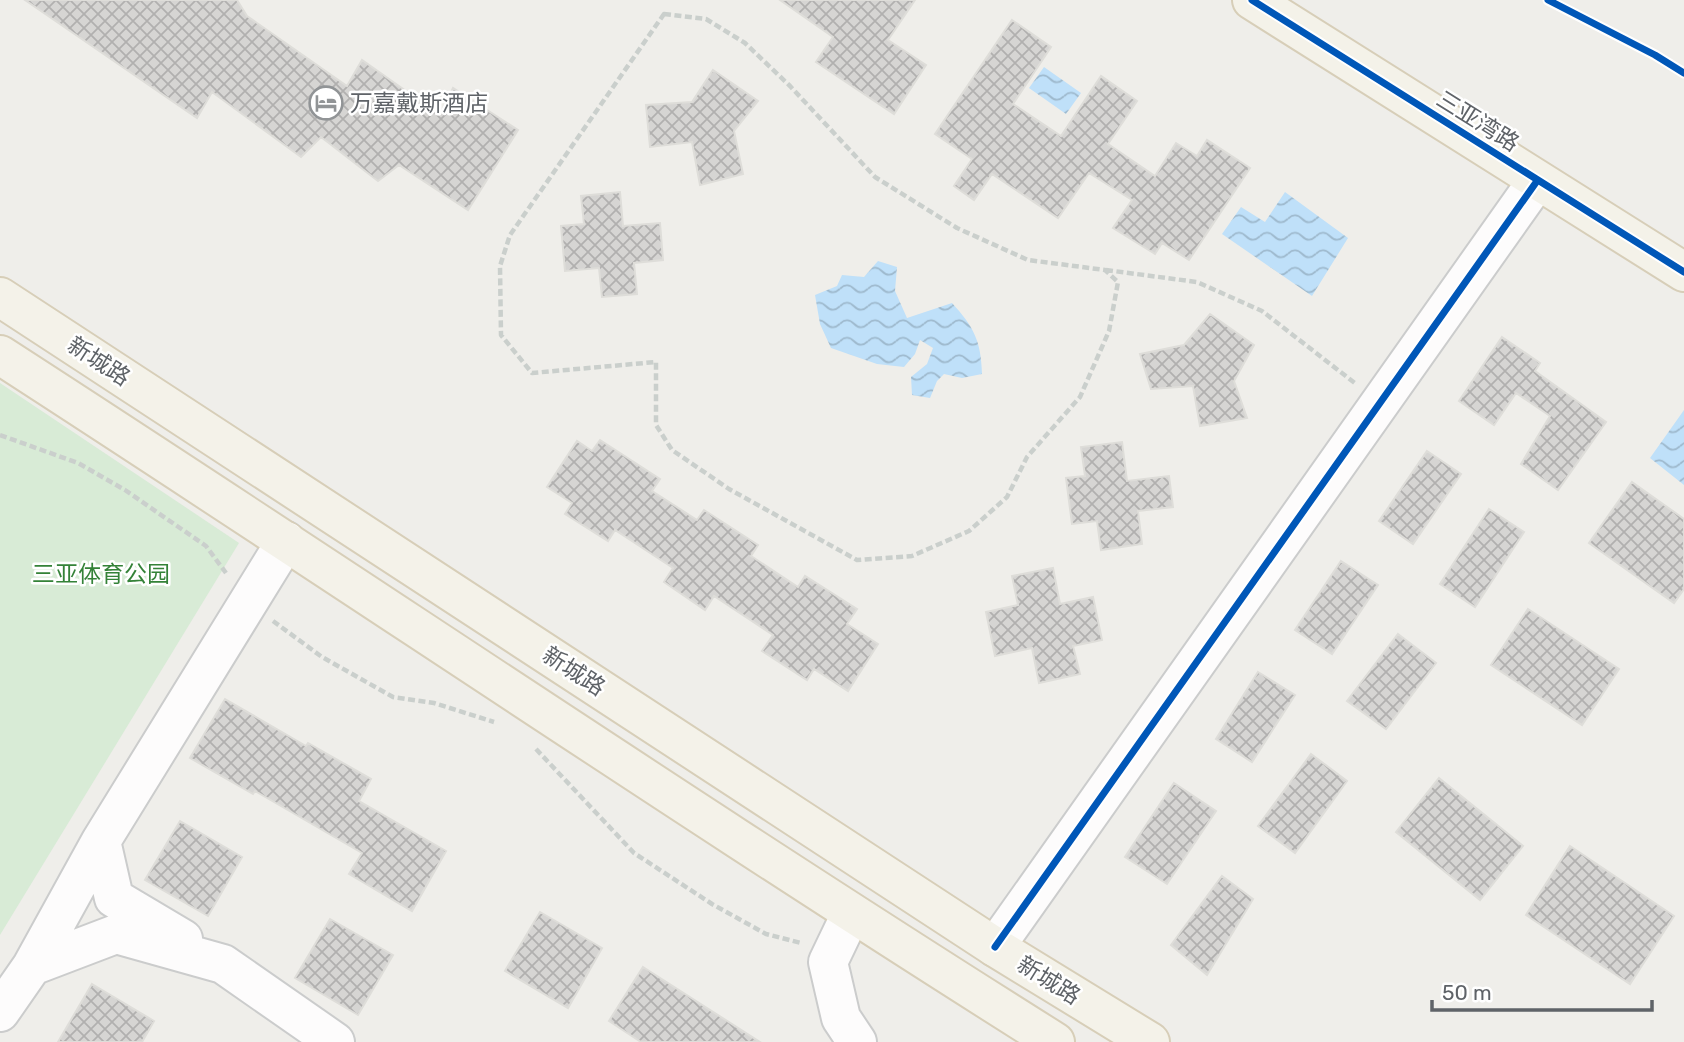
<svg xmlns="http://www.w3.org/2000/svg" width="1684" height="1042" font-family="Rubik,'Noto Sans SC',sans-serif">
	<defs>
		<pattern id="water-waves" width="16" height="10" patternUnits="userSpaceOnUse" patternTransform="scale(1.75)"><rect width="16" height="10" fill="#bfe0f9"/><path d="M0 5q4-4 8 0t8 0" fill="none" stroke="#9eb9cd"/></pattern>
		<pattern id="building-cross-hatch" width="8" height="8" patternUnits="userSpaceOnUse" patternTransform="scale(1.75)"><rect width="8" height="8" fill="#d6d5d3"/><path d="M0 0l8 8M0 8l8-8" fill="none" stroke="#b1b0af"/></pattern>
	</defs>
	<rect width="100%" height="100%" fill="#efeeea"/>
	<!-- green -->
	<path fill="#d8ebd6" d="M0,383l239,160 -239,392z"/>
	<!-- water -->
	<path fill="url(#water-waves)" d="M1044,67l37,26 -15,21 -37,-26z
		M1285,192l63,46 -36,58 -90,-62 19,-27 24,15z
		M878,261l19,6 -2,24 12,27 45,-15c22,24 29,38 30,71l-20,4 -18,-4 -7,7 -7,17 -18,-3 -1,-18 16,-13 6,-16 -13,-8 -5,14 -11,13 -27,-3 -46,-16 -11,-24 -5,-29 22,-9 5,-11 22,2z
		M1684,410v75l-34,-27z"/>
	<!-- building -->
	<path fill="url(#building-cross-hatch)" stroke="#deddd9" stroke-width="2" d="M25,0h212l10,16 100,70 15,-26 78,55 13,-27 65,42 -50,80 -69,-45 -21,16 -57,-44 -20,20 -89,-65 -15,26z
		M780,0h135l-27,40 38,25 -32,49 -78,-52 17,-25z
		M1012,20l39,27 -38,57 48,32 40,-60 36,25 -29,43 47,32 21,-33 21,13 10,-16 43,28 -61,92 -27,-17 -7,11 -42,-26 19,-28 -43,-27 -31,45 -66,-44 -18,26 -20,-14 18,-27 -37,-25z
		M713,70l45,31 -24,30 9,43 -43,11 -8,-43 -42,5 -4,-42 46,-3z
		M620,192l3,34 37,-3 3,37 -29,3 3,31 -35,3 -3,-29 -34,3 -4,-45 23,-2 -3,-28z
		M1210,314l44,31 -20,36 13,37 -47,8 -7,-40 -42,3 -11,-35 44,-9z
		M1502,337l38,26 -5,8 71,51 -48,68 -37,-26 29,-48 -34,-23 -22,32 -35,-24z
		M600,440l60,39 -8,12 45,29 7,-10 54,35 -7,11 47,31 7,-11 52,33 -10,15 31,20 -30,47 -34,-22 -7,11 -45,-29 11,-16 -59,-39 -9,14 -41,-28 9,-14 -58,-38 -7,11 -43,-27 7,-11 -25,-16 30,-46 15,10z
		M1122,442l5,39 42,-5 4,31 -35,4 4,33 -41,6 -4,-29 -25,3 -6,-46 19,-2 -4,-29z
		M1427,451l34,23 -48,70 -34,-23z
		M1632,482l52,37v70l-10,14 -85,-60z
		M1489,509l35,23 -49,75 -35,-23z
		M1341,561l37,24 -46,69 -37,-24z
		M1053,568l7,36 33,-7 9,43 -29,6 7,28 -41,9 -7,-35 -37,8 -9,-44 32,-7 -6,-29z
		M1528,609l91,60 -37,56 -91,-60z
		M1398,634l38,29 -50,66 -39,-28z
		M1258,672l37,23 -43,67 -36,-23z
		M225,699l81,47 2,-3 63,36 -12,22 87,50 -34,60 -63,-37 13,-21 -107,-62 -2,3 -63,-36z
		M1311,754l36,27 -52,72 -37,-27z
		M1439,778l84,68 -43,54 -84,-68z
		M1174,783l42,28 -49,73 -42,-27z
		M180,821l62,36 -34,59 -63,-36z
		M1570,846l104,70 -44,68 -104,-69z
		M1222,876l31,23 -46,76 -36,-30z
		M540,912l62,36 -34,60 -63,-37z
		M330,919l63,36 -35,60 -63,-37z
		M643,967l117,75h-119l-32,-21z
		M92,984l62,37 -12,21h-84z"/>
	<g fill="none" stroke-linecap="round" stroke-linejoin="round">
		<defs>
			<path id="minor" d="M101,841l13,57 69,41
				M851,914l-23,48 13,56 16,24
				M995,947l542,-766
				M32,966l69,-125 185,-300
				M0,1012l32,-46 84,-32 107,30 112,78"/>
			<path id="major" d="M1252,0l432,272
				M0,297l995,650 155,95
				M0,355c353,228 700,464 1055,687"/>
		</defs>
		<!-- minor casing -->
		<use href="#minor" stroke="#cbcccc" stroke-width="42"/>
		<!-- major casing -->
		<use href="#major" stroke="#d7ceb8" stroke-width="42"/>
		<!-- path -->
		<path stroke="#cacfcc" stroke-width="4.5" stroke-dasharray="7 3.5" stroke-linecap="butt" d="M664,14l42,5 39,24 45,43 85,91 82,51 71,32 77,10 13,12 -9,49 -29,66 -53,60 -20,40 -38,34 -57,25 -55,4 -128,-71 -57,-39 -16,-25v-63l-124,11 -31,-38 -1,-69 10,-31z
			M1106,270l91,12 65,29 94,73
			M0,435l78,28 47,27 81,56 20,27
			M273,621l49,36 71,40 41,6 60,19
			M536,749l98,104 78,51 54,30 35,9"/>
		<!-- minor -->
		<use href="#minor" stroke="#fdfcfc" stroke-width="38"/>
		<!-- major -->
		<use href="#major" stroke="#f4f2e9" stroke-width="38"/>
		<defs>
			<path id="cycleway" d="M1252,0l432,272
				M1548,0l107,55 29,18
				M995,947l542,-766"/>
		</defs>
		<!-- cycleway casing -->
		<use href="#cycleway" stroke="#fff" stroke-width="11"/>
		<!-- cycleway -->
		<use href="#cycleway" stroke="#0057b8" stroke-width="7"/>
	</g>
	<!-- icons -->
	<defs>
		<symbol id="hotel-ring" viewBox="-11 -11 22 22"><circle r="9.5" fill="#fff" stroke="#919496" stroke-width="1.5"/><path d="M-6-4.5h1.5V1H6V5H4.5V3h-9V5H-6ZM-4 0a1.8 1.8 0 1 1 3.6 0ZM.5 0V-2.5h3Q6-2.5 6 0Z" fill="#919496"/></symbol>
	</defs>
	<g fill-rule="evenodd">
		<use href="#hotel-ring" x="307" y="84" width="38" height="38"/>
	</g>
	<g text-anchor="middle" stroke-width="5" stroke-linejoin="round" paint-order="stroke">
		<!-- poi labels -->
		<g font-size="23" fill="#5f6368" stroke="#fff" text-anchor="start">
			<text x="350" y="111">万嘉戴斯酒店</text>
		</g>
		<!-- street labels -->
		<g font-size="23" fill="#5f6368" stroke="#fff">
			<text transform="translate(1478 121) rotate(32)" y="8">三亚湾路</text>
			<text transform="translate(99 361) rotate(33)" y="8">新城路</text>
			<text transform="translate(574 671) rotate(33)" y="8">新城路</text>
			<text transform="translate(1049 980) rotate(32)" y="8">新城路</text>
		</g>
		<!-- park labels -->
		<g font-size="23" fill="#348238" stroke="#fff">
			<text x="101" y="582">三亚体育公园</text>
		</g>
	</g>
	<!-- scale -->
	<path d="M1432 1000v10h220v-10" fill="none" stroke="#5f6368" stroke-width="3.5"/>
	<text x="1442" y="1000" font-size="21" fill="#5f6368" stroke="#ffffff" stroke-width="5" paint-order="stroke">50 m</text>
</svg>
